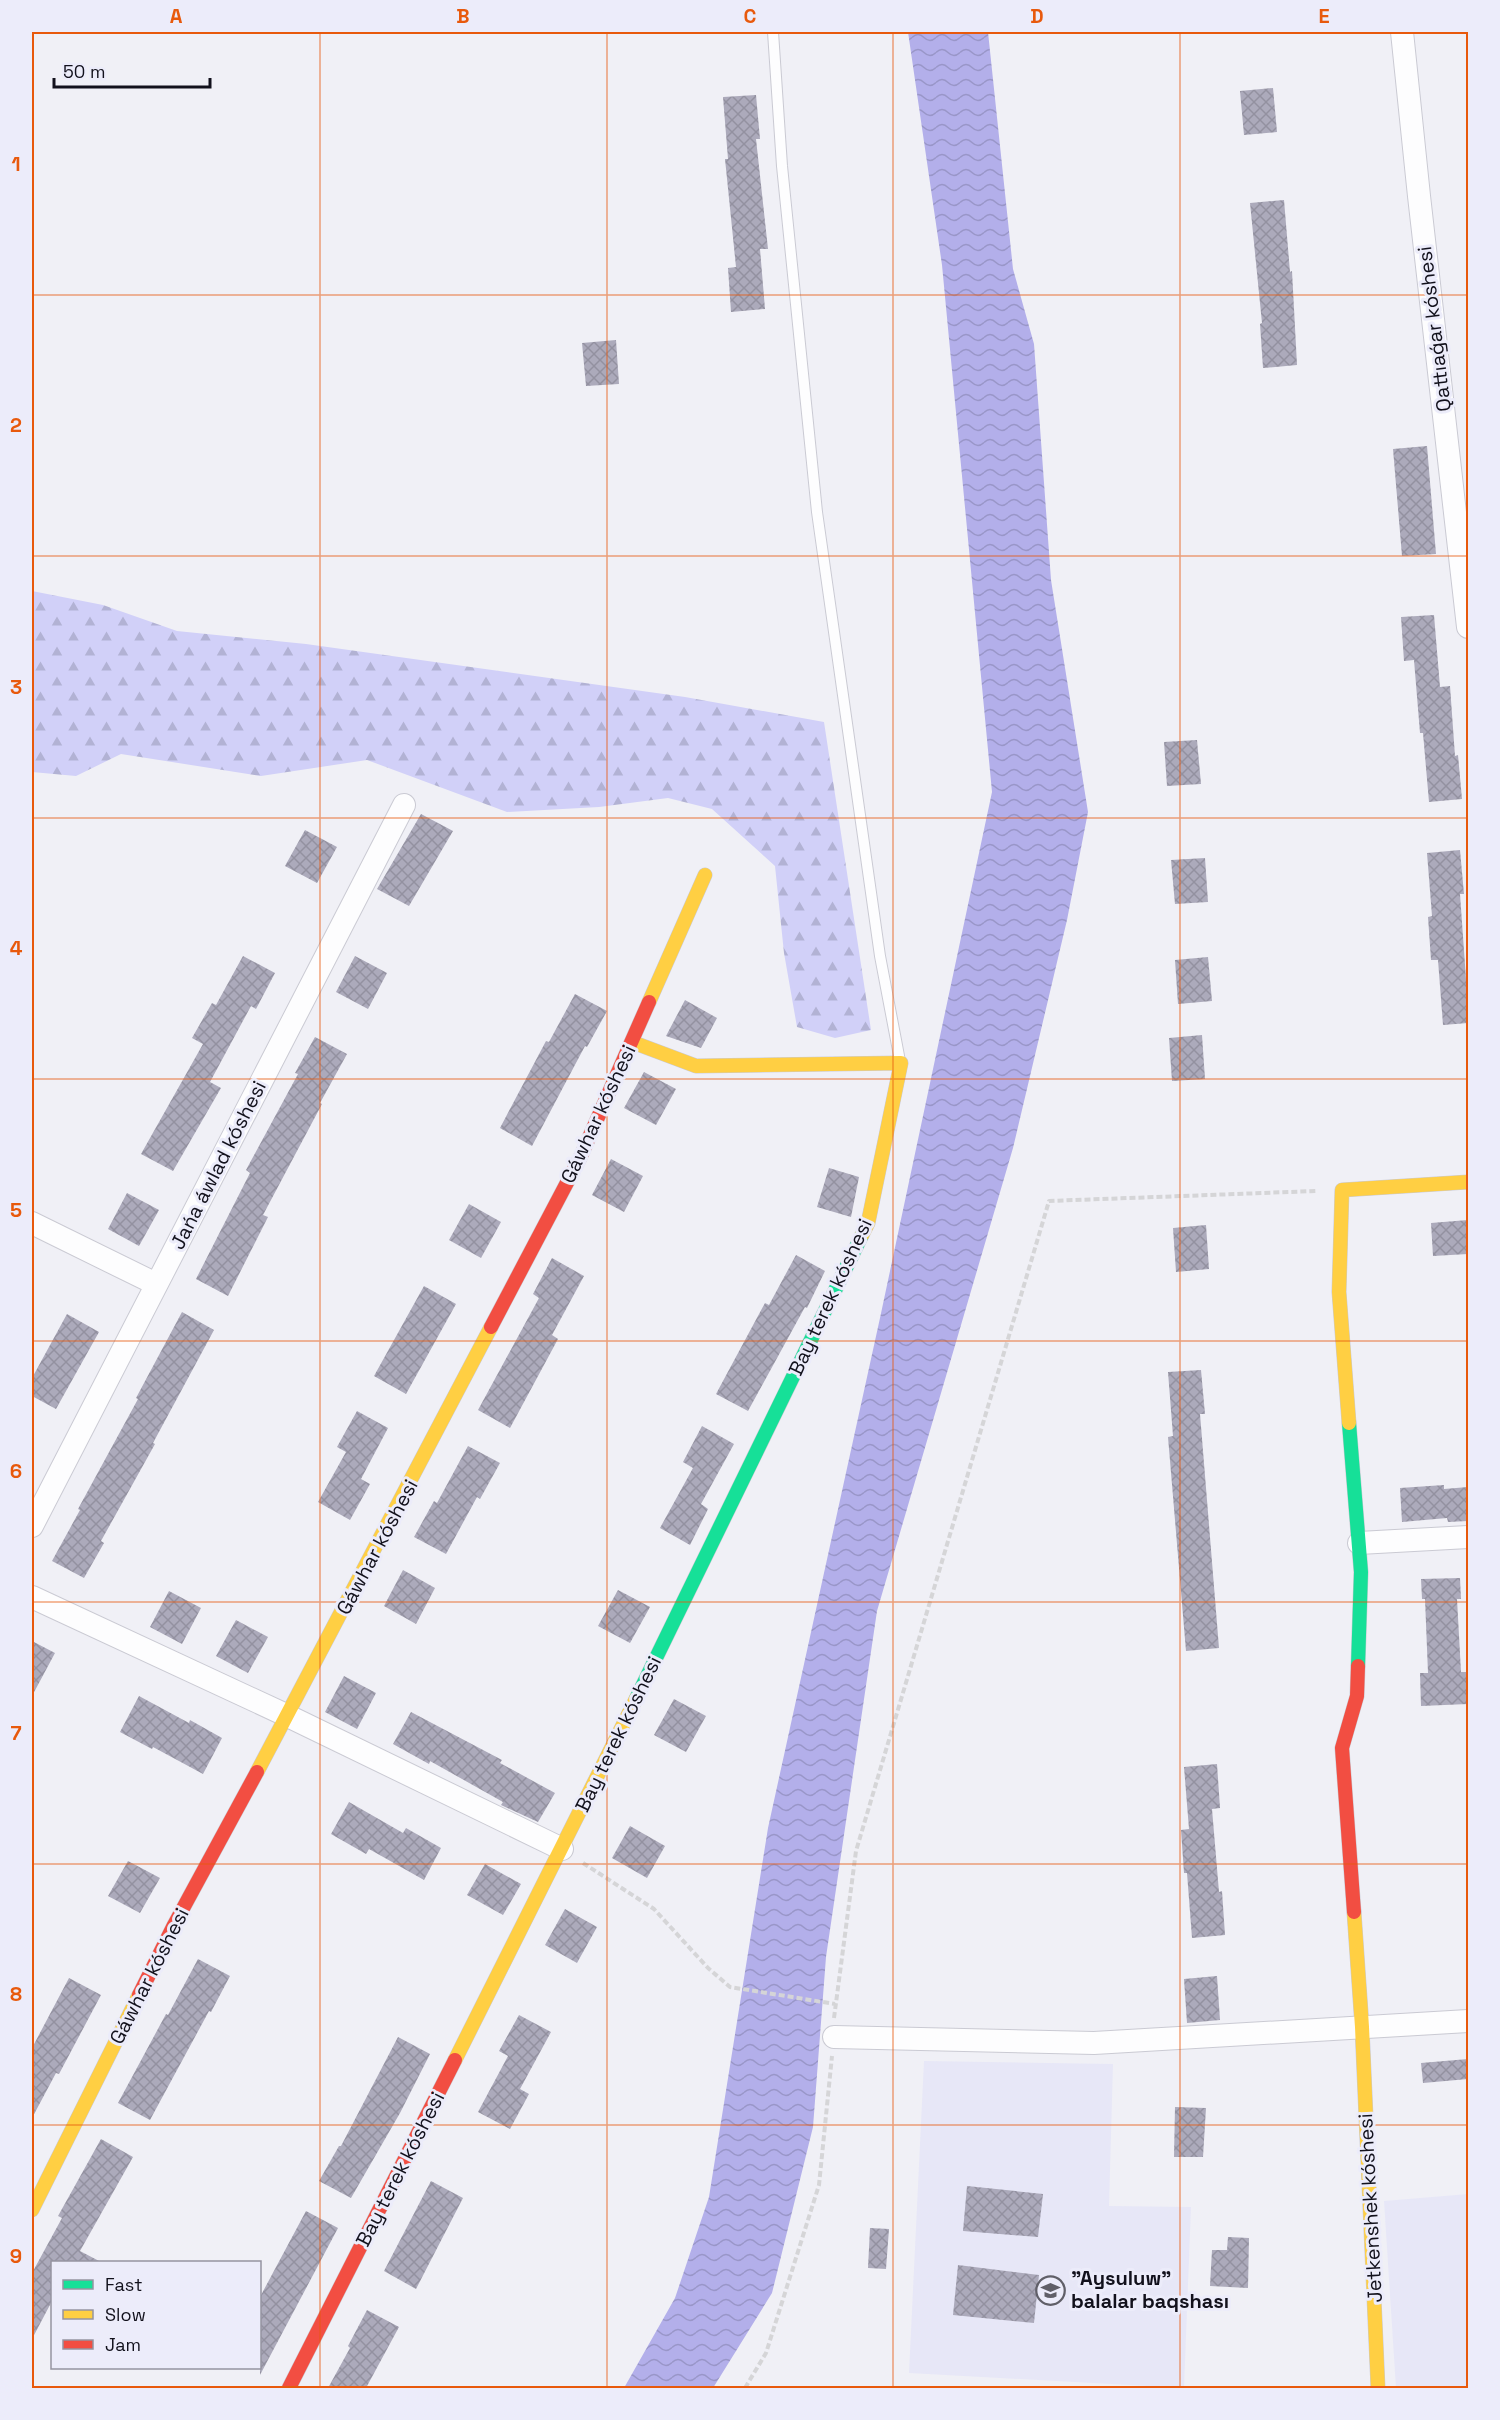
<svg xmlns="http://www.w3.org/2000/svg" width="1500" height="2420" font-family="'Space Grotesk',sans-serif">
	<defs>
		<pattern id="forest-firs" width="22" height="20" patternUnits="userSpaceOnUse" patternTransform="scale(1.5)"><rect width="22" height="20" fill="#d1d0f8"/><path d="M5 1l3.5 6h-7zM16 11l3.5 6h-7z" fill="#b2b2d4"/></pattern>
		<pattern id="water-waves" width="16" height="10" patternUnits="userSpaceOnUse" patternTransform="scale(1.5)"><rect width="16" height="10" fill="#b3afea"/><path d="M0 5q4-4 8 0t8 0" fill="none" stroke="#9996c8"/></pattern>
		<pattern id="building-cross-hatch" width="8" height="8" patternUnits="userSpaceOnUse" patternTransform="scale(1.5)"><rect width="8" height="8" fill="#acaabb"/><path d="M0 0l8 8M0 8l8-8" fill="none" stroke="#9391a0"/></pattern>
	</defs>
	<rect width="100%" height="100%" fill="#f0f0f6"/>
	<!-- built -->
	<path fill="#e7e7f7" d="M924,2061l189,3 -4,142 82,1 -7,181 -275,-15z
		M1468,2194v194h-72l-12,-187z"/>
	<!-- forest -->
	<path fill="url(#forest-firs)" d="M32,591l71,14 74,26 129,13 379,53 139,25 47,308 -36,8 -38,-11 -13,-74 -9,-87 -63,-57 -44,-11 -69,9 -92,5 -140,-52 -106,16 -140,-22 -45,22 -44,-4z"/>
	<!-- water -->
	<path fill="url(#water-waves)" d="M908,32h80l25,237 21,75 17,236 37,232 -21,108 -54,228 -136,463 -51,346 -13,170 -41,166 -59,95h-89l51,-90 34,-101 59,-369 112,-510 112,-526 -50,-527z"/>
	<!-- building -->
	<path fill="url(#building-cross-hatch)" d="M1273,88l4,44 -33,3 -4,-44z
		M756,95l4,44h-4l12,110h-8l5,60 -34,3 -3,-44 8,-1 -11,-108h3l-5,-62z
		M1284,200l6,72 2,-1 5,94 -34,3 -3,-44 2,-1 -12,-120z
		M616,340l3,44 -33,2 -4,-43z
		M1427,446l9,108 -34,2 -9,-107z
		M1434,615l6,72 10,-1 5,70 3,-1 4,44 -33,3 -6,-69h-3l-6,-73 -10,1 -3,-44z
		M1197,740l4,44 -34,2 -3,-44z
		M421,814l32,17 -44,75 -32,-17z
		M305,830l32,17 -20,36 -32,-17z
		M1460,850l4,44h-4l6,85h2v44l-25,2 -5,-65h-7l-3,-43 4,-1 -5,-63z
		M1205,858l3,44 -33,2 -4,-44z
		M243,956l32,17 -19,36 -5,-3 -41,76 11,6 -48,83 -32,-17 62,-110 -11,-6 20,-35 4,2z
		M355,956l32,17 -19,36 -32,-17z
		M1208,957l4,44 -34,3 -3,-44z
		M575,994l32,17 -20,36 -2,-1 -53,100 -32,-18 46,-87 3,1z
		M685,1000l32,18 -16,30 -35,-12z
		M1202,1035l3,44 -33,2 -3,-43z
		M315,1037l32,17 -27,49 2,1 -59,111 5,2 -40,79 -32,-17 54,-106 -4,-3 52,-96 -3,-1z
		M644,1072l32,17 -20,36 -32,-17z
		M611,1159l32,17 -19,36 -32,-17z
		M829,1168l30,9 -8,40 -34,-10z
		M127,1193l32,17 -20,36 -31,-17z
		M469,1204l32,18 -20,36 -32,-18z
		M1468,1220v34l-35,2 -2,-33z
		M1206,1225l3,44 -33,3 -3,-44z
		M796,1255l29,16 -18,37 -2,-1 -57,104 -32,-17 49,-91 4,2z
		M552,1258l32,18 -32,59 6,4 -48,89 -32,-18 61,-112 -6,-4z
		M424,1286l32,18 -50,90 -32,-18z
		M182,1312l32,18 -61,113 2,1 -54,97 3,2 -20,35 -32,-17 28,-51 -2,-1 60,-110 -2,-1z
		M67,1314l32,18 -43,77 -24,-13v-18z
		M1201,1370l4,44h-5l19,234 -33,3 -18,-214 5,-1 -5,-64z
		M357,1411l31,17 -27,51 9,5 -20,36 -32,-18 28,-50 -9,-5z
		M702,1426l32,18 -33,60 7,5 -18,36 -30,-17 33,-60 -10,-6z
		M468,1446l32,17 -20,36 -3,-2 -31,57 -32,-17 20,-36 3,2z
		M1444,1485v4l24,-2v34l-20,1 -1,-4 -45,4 -2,-34z
		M403,1570l32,18 -19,36 -32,-18z
		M1460,1578l1,21h-4l4,73h7v32l-47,2 -1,-33h8l-3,-74h-3l-1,-20z
		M618,1590l32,17 -20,36 -32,-17z
		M169,1591l32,17 -19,36 -32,-17z
		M236,1620l32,17 -20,36 -32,-17z
		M32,1641l23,12 -23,43z
		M344,1676l32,17 -19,36 -32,-17z
		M139,1696l50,27 1,-3 32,18 -19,36 -50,-27 -1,2 -32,-17z
		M674,1699l32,17 -20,36 -32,-17z
		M411,1712l91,48 -2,3 55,30 -17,29 -37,-17 2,-3 -73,-41 -1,3 -36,-20z
		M1217,1764l3,44 -8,1 7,83 3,-1 3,44 -33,3 -5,-65h-3l-3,-43 8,-1 -5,-62z
		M349,1802l54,31 3,-5 35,20 -17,32 -55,-31 -3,5 -35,-20z
		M630,1826l35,20 -18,32 -35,-20z
		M128,1861l32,17 -20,35 -32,-17z
		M485,1864l36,20 -18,31 -36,-20z
		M565,1909l32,18 -20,36 -32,-18z
		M198,1959l32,17 -19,36 -2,-1 -59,109 -32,-17 48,-89 2,1z
		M1217,1976l3,44 -33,3 -3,-44z
		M69,1978l32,17 -42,79 -3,-1 -24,45v-70z
		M519,2015l32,17 -31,57 9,5 -19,35 -32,-17 30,-56 -9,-5z
		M398,2037l32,17 -30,59 -49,85 -32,-17 20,-35h2z
		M1468,2059v20l-45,4 -2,-20z
		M1175,2107l31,1 -3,49h-29z
		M101,2139l32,18 -53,94 21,11h-49v39l-20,38v-66l30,-55 -4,-2z
		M431,2181l32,17 -47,91 -32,-18z
		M967,2186l76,8 -5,43 -75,-6z
		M306,2211l32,17 -78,147v-78z
		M870,2228l19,1 -3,40 -18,-1z
		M1228,2237l21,1 -1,50 -38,-2 2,-36h15z
		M958,2265l81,10 -5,48 -81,-8z
		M367,2310l32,17 -33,61h-38l22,-40 -2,-2z"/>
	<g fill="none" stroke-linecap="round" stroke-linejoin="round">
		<defs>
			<path id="lane" d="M773,32l9,134 35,346 63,444 20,105"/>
			<path id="street" d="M1402,32l17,164 49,431
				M32,1223l124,61
				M32,1526l372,-721
				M1359,1543l109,-6
				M32,1597l256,119 274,133
				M834,2037l260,6 374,-22"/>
			<path id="fast" d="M1349,1423l12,149 -3,94
				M636,1699l226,-464"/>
			<path id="slow" d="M649,1002l56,-127
				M632,1042l64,24 205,-3 -33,160 -6,12
				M1349,1423l-10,-131 3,-102 126,-8
				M257,1772l234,-445
				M1354,1912l8,115 16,361
				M455,2060l181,-361
				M32,2210l107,-215"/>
			<path id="jam" d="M491,1327l89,-169 69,-156
				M1354,1912l-12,-164 15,-52 1,-30
				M139,1995l35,-70 83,-153
				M289,2388l166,-328"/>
		</defs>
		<!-- lane casing -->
		<use href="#lane" stroke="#cacad3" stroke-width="12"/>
		<!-- street casing -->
		<use href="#street" stroke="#cacad3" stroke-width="24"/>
		<!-- fast casing -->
		<use href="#fast" stroke="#cacad3" stroke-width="15"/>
		<!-- slow casing -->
		<use href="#slow" stroke="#cacad3" stroke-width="15"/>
		<!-- jam casing -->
		<use href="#jam" stroke="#cacad3" stroke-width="15"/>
		<!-- path -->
		<path stroke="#d5d5d7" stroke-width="4" stroke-dasharray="6 3" stroke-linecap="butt" d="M583,1863l71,46 54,59 22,19 105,17
			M834,2018l22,-167 193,-650 267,-10
			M745,2388l21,-35 53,-168 13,-129"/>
		<!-- lane -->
		<use href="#lane" stroke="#fdfdfe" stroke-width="10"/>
		<!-- street -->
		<use href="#street" stroke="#fdfdfe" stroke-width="22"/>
		<!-- fast -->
		<use href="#fast" stroke="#16e098" stroke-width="14"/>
		<!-- slow -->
		<use href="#slow" stroke="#ffcf43" stroke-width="14"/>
		<!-- jam -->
		<use href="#jam" stroke="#f24e42" stroke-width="14"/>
	</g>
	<!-- grid -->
	<path fill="none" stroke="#e8590c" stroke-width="1.5" stroke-opacity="0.55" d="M320,32v2356M607,32v2356M893,32v2356M1180,32v2356M32,295h1436M32,556h1436M32,818h1436M32,1079h1436M32,1341h1436M32,1602h1436M32,1864h1436M32,2125h1436"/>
	<!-- icons -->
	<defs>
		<symbol id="school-ring" viewBox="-11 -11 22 22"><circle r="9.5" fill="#ececfa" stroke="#605f68" stroke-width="1.5"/><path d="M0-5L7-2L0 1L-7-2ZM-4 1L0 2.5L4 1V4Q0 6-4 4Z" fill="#605f68"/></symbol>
	</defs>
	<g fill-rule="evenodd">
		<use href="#school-ring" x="1034" y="2274" width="33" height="33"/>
	</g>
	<g text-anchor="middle" stroke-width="6" stroke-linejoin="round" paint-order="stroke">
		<!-- street labels -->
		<g font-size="20" fill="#12111c" stroke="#ececfa">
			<text transform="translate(1434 329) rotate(-97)" y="7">Qattıaǵar kóshesi</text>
			<text transform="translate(598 1114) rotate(-65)" y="7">Gáwhar kóshesi</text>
			<text transform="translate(218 1165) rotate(-63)" y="7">Jańa áwlad kóshesi</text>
			<text transform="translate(830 1297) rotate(-65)" y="7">Bay terek kóshesi</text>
			<text transform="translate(377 1547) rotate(-62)" y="7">Gáwhar kóshesi</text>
			<text transform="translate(618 1734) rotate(-64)" y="7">Bay terek kóshesi</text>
			<text transform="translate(149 1976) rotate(-63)" y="7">Gáwhar kóshesi</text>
			<text transform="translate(400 2169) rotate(-63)" y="7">Bay terek kóshesi</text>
			<text transform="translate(1370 2208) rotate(-93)" y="7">Jetkenshek kóshesi</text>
		</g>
		<!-- poi labels -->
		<g font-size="20" font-weight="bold" fill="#12111c" stroke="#ececfa" text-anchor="start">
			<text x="1071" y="2285">"Aysuluw"<tspan x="1071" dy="23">balalar baqshası</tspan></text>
		</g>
	</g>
	<!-- border -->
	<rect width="1500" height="2420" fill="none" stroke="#ececfa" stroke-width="66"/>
	<!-- legend -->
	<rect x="51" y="2261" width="210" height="108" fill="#ececfa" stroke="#9594a1" stroke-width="1.5"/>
	<rect x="63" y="2280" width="30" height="9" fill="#16e098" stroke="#9594a1" stroke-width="1.5"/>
	<text x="105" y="2291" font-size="18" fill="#12111c">Fast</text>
	<rect x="63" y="2310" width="30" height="9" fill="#ffcf43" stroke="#9594a1" stroke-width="1.5"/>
	<text x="105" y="2321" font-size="18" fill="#12111c">Slow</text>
	<rect x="63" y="2340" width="30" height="9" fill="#f24e42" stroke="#9594a1" stroke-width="1.5"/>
	<text x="105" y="2351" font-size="18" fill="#12111c">Jam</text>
	<!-- scale -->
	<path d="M54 78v9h156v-9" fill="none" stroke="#12111c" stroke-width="3"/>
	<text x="63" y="78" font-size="18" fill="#12111c" stroke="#ececfa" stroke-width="4.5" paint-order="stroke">50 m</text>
	<rect x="33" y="33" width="1434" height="2354" fill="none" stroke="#e8590c" stroke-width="2"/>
	<g font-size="20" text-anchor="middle" font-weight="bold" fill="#e8590c">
		<text x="176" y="23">A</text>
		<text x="463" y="23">B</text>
		<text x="750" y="23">C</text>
		<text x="1037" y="23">D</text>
		<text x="1324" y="23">E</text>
		<text x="16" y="171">1</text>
		<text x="16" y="432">2</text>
		<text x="16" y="694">3</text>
		<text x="16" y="955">4</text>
		<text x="16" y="1217">5</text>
		<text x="16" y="1478">6</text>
		<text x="16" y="1740">7</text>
		<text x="16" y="2001">8</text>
		<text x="16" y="2263">9</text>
	</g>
</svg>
